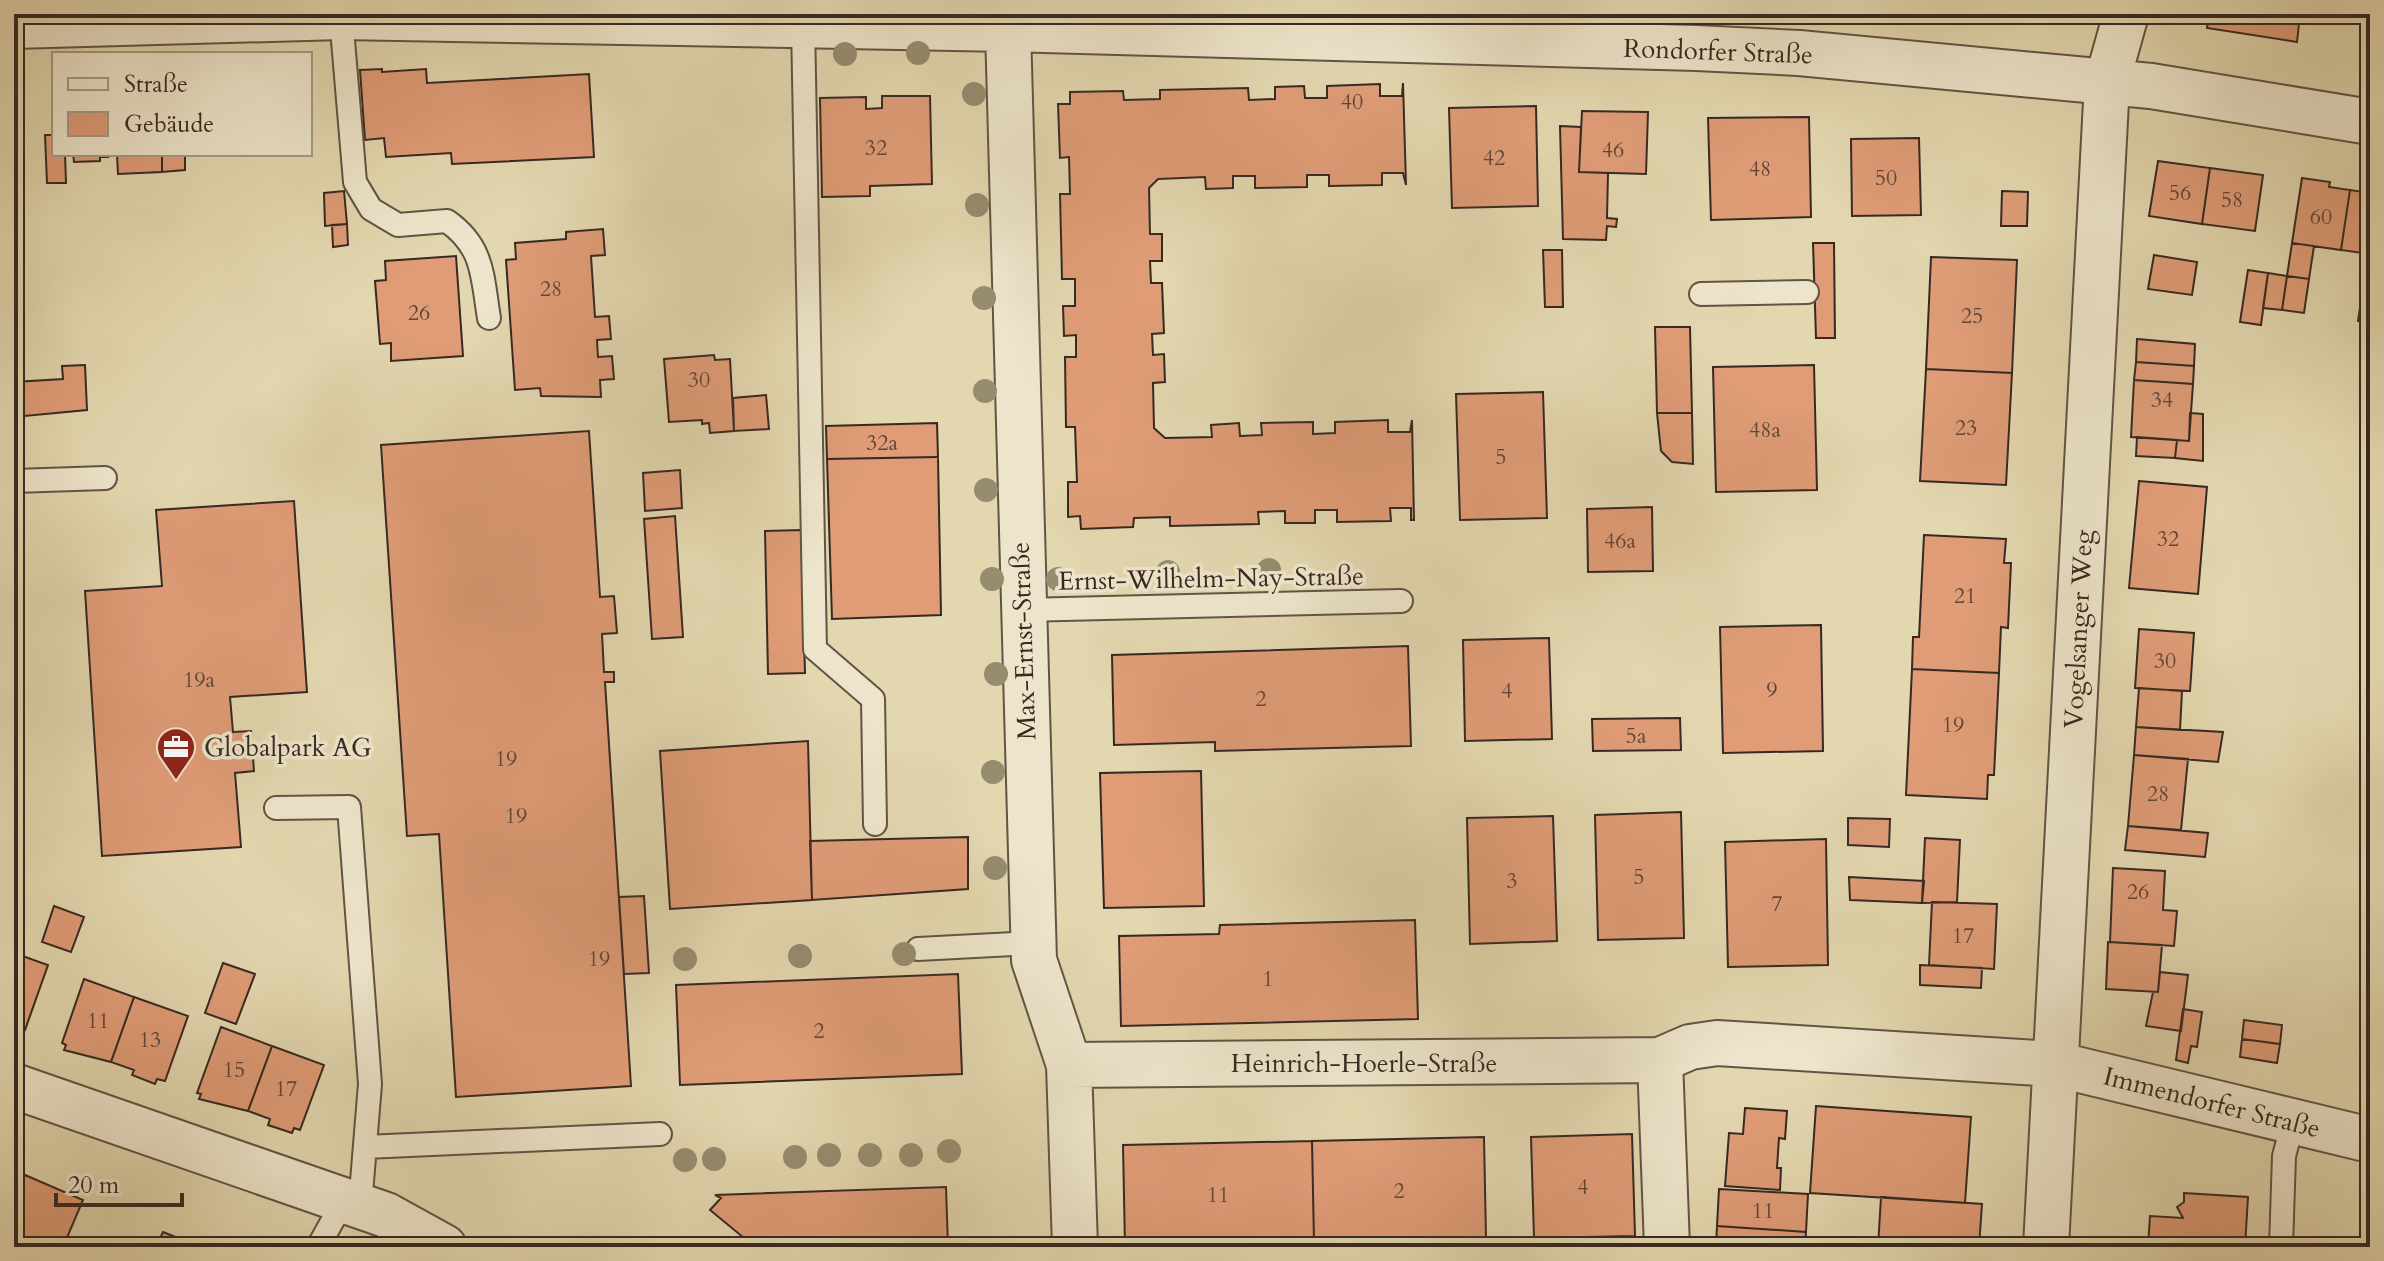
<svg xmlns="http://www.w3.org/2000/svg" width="2384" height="1261" font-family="Cardo,serif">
	<rect width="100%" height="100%" fill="#e3d7af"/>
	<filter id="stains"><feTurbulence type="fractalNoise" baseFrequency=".0025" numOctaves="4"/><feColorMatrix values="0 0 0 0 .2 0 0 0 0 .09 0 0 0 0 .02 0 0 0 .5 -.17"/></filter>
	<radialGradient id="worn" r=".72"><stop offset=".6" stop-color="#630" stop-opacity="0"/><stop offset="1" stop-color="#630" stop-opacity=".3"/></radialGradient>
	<!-- building -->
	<path fill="#df9c77" stroke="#372922" stroke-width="2" d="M2209,14h91l-3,28 -90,-14z
		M382,69v3l44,-3 1,14 162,-9 5,83 -142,7 -1,-11 -65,4 -2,-19 -19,2 -5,-70z
		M14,82l5,71h-5z
		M1403,83l3,102 -3,-12h-21v12l-53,1v-11h-22v12l-52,1v-12h-22v12l-27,1 -1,-12 -47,2 -9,9 1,46h12v27h-12l1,22h11l2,50 -12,1 1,21 11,-1 1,28 -12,1 1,45 11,10 47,-1 -1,-12 28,-2 1,13 22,-1 -1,-12 52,-1v12l22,-1v-11l53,-2v12h22l2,-12 2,100h-3v-12h-21l1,13 -54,1v-12h-22v13h-30v-12l-27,1 1,12 -89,2v-9l-36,1 -1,9 -52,2 -1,-13 -12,1v-35h9l-2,-55h-9l-1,-70h11v-22l-12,1 -1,-30h12v-27h-13l-2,-85h10l-1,-37 -9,1 -2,-54h12v-12l53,-1 1,9 36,-1v-9l88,-2 1,12 26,-1v-12l29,-1 1,12h22v-12l53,-2v12h22z
		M882,96h48l2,88 -62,2v10l-48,1 -2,-99 46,-1v12l16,-1z
		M1536,106l2,100 -86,2 -3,-100z
		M1582,111l66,1 -2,62 -67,-2z
		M1809,117l2,100 -100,3 -3,-102z
		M1560,126l21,1 -2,45 29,1 -1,45 10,1 -1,8 -9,-1 -1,14 -43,-1z
		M45,135h9v19h11l1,29h-19z
		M1919,138l2,77 -69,1 -1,-77z
		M73,154h35v3h-8v4l-26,1z
		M117,154h45v18l-44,2z
		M162,154h23v16l-23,2z
		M2158,161l52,7 -8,56 -53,-8z
		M2210,168l53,7 -8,56 -53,-7z
		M2302,178l28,4 -1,5 21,3 -9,60 -49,-7z
		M2350,190l20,3v61l-29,-4z
		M344,191l3,33 -22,2 -1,-33z
		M2002,191l26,1 -1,34h-26z
		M347,224l1,21 -15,2 -1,-22z
		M603,229l2,26 -14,1 4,61 14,-1 2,23 -14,1 1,17 14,-1 2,23 -14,1 1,17 -60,-1 -1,-8 -25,2 -9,-130 10,-1 -1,-16 51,-4v-7z
		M1813,243h21l1,95h-19z
		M2292,243l22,3 -5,33 -22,-3z
		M1543,250h19l1,57h-18z
		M2368,254h2v69l-12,-2z
		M2154,255l43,7 -5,33 -44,-6z
		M456,256l7,100 -72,5v-18l-11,1 -5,-63 11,-1 -1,-19z
		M1931,257l86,3 -5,113 -86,-4z
		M2248,270l20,3 -7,52 -21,-3z
		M2268,273l19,3 -5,34 -19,-2z
		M2287,276l22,3 -5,34 -22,-3z
		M1655,327h35l2,86h-35z
		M2137,339l58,5 -1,22 -58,-4z
		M714,355l1,5 15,-1 4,72 -24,2 -1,-10 -7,1v-4l-33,2 -5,-63z
		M2136,362l58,4 -1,18 -59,-4z
		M85,365l2,45 -73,7v-35l49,-3 -1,-13z
		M1814,365l3,125 -101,2 -3,-125z
		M1926,369l86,4 -6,112 -86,-4z
		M2134,380l59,4 -4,57 -58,-4z
		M1543,392l4,126 -87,2 -4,-126z
		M766,395l3,34 -35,2 -1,-33z
		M1657,413h35l1,51 -21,-2 -11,-11z
		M2190,413l13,1v47l-28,-3 2,-18 12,1z
		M937,423l1,34 -111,2 -1,-33z
		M589,431l11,166 14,-1 3,37 -15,1 2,38h10v10h-9l26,404 -175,11 -17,-263 -32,2 -26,-391z
		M2137,437l40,3 -2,18 -39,-2z
		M938,457l3,158 -109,4 -5,-160z
		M680,470l2,38 -37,3 -2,-38z
		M2139,481l68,6 -9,107 -69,-6z
		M294,501l13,191 -77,5 3,35 18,-1 3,40 -19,2 6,74 -139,9 -17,-265 77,-5 -6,-76z
		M1652,507l1,64 -65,1 -1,-63z
		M675,516l8,121 -31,2 -8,-120z
		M801,530l4,143 -37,1 -3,-143z
		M1924,535l82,4 -2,24h7l-3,65 -7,-1 -2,46 -87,-4 1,-32h6z
		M1821,625l2,126 -100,2 -3,-126z
		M2139,629l55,4 -4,58 -55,-3z
		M1549,638l3,101 -87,2 -2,-101z
		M1408,646l3,100 -196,5v-9l-101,3 -2,-90z
		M1912,669l87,4 -5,102h-6l-1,24 -81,-4z
		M2139,688l43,3 -2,39 -44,-3z
		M14,698l5,60h-3l1,23h-3z
		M1680,718l1,32 -88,1 -1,-32z
		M2136,727l87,5 -5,30 -84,-7z
		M808,741l4,159 -142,9 -10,-158z
		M2134,755l54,4 -7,71 -53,-4z
		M1201,771l3,135 -100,2 -4,-135z
		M1681,812l3,126 -86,2 -3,-125z
		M1553,816l4,125 -87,3 -3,-126z
		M1848,818l42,1 -1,28 -41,-2z
		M2128,826l80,7 -3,24 -80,-7z
		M968,837v52l-156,11 -2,-59z
		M1925,838l35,2 -3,62 -35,1z
		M1826,839l2,126 -100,2 -3,-125z
		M2113,868l52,3 -2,39 14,1 -3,35 -64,-4z
		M1849,877l75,4 -2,22 -72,-3z
		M644,896l5,77 -25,1 -5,-77z
		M1932,902l65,2 -3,65 -65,-4z
		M54,906l30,11 -13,35 -29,-10z
		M1415,920l3,99 -297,7 -2,-90 100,-2 1,-9z
		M2108,942l54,3 -4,47 -52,-3z
		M14,953l34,12 -23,65 -5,-1 -1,5 -5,-1z
		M223,963l32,11 -19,50 -31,-11z
		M1920,965l62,3 -1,20 -61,-3z
		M2160,972l28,3 -7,56 -35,-5 7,-34h5z
		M958,974l4,100 -282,11 -4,-100z
		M84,979l50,18 -23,65 -47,-12 2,-5 -4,-2z
		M134,997l54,19 -23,65 -8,-2 -2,5 -23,-9 2,-5 -23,-8z
		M2183,1009l19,3 -5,35 -6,-1 -3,17 -12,-3z
		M2244,1020l38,5 -2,19 -38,-5z
		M221,1027l51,19 -24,65 -49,-12 2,-5 -4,-1z
		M2242,1039l38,5 -3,19 -37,-6z
		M272,1046l52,19 -24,65 -6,-2 -2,5 -24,-8 2,-6 -22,-8z
		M1816,1106l155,11 -6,86 -155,-10z
		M1745,1108l42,3 -2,28 -6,-1 -2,30h4l-1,22 -55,-4 4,-53 14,1z
		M1632,1134l3,102 -101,2 -3,-101z
		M1484,1137l2,101 -172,4 -2,-101z
		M1312,1141l2,101 -189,5 -2,-102z
		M25,1175l58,25 -20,47h-49v-46z
		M946,1187l2,60h-193l-45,-37 11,-12 -6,-3z
		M1719,1189l89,5 -2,38 -89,-6z
		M2184,1193l64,4 -3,50h-97l2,-31 33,2 -6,-11 7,-5z
		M1881,1197l101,7 -3,43h-101z
		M1717,1226l89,6 -1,15h-89z
		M163,1232l37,15h-44z"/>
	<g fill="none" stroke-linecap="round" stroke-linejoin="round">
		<defs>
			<path id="lane" d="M341,17l14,165 16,27 27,16 49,-4c37,26 35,55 42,97
				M803,24l12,625 58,50 2,125
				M1701,294l106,-2
				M14,481l91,-3
				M1022,610l379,-9
				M276,808l73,-1 21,277 -10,122
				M918,949l115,-6
				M365,1147l295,-13
				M318,1247l26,-47
				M2281,1247l3,-91 9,-34"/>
			<path id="street" d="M14,26l327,-9 667,12 688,19 103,5 352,33 219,36
				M1008,29l26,931 35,105 6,182
				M1660,1060l7,187
				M1069,1065l591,-5 30,-13 27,-4 338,21 315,76
				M14,1086l372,129 58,32
				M2046,1247l61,-1165 19,-68"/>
		</defs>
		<!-- lane casing -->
		<use href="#lane" stroke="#625445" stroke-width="26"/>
		<!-- street casing -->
		<use href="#street" stroke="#625445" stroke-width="48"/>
		<!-- lane -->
		<use href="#lane" stroke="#ede5cb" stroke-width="22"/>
		<!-- street -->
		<use href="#street" stroke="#ede5cb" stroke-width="44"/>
	</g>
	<!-- trees -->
	<g fill="#968c6f">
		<circle cx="918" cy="53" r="12"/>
		<circle cx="845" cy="54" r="12"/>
		<circle cx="974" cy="94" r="12"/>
		<circle cx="977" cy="205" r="12"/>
		<circle cx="984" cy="298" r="12"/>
		<circle cx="985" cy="391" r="12"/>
		<circle cx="986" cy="490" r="12"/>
		<circle cx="1269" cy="570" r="12"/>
		<circle cx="1168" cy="572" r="12"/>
		<circle cx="992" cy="579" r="12"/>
		<circle cx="1058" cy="579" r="12"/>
		<circle cx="996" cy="674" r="12"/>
		<circle cx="993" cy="772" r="12"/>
		<circle cx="995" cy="868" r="12"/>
		<circle cx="904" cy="954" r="12"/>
		<circle cx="800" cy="956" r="12"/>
		<circle cx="685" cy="959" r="12"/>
		<circle cx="949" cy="1151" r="12"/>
		<circle cx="829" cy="1155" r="12"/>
		<circle cx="870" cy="1155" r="12"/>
		<circle cx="911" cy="1155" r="12"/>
		<circle cx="795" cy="1157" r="12"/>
		<circle cx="714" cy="1159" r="12"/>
		<circle cx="685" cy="1160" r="12"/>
	</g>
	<!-- icons -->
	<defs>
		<symbol id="office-pin" viewBox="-11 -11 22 30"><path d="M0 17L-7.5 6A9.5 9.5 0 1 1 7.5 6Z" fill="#8f2418" stroke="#ede5cb"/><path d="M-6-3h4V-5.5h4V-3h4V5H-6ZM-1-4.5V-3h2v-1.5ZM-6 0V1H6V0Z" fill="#fff"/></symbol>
	</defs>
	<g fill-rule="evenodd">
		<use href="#office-pin" x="154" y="725" width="44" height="60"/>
	</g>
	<g text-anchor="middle" stroke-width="7" stroke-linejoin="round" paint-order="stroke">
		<!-- number labels -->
		<g font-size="22" fill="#614637">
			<text x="1352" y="109">40</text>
			<text x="876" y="155">32</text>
			<text x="1613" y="157">46</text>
			<text x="1494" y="165">42</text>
			<text x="1760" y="176">48</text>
			<text x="1886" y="185">50</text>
			<text x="2180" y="200">56</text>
			<text x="2232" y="207">58</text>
			<text x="2321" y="224">60</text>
			<text x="551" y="296">28</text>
			<text x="419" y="320">26</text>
			<text x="1972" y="323">25</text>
			<text x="699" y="387">30</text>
			<text x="2162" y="407">34</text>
			<text x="1966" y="435">23</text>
			<text x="1765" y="437">48a</text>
			<text x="882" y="450">32a</text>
			<text x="1501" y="464">5</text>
			<text x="2168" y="546">32</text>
			<text x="1620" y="548">46a</text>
			<text x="1965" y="603">21</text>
			<text x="2165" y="668">30</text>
			<text x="199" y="687">19a</text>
			<text x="1772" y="697">9</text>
			<text x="1507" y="698">4</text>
			<text x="1261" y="706">2</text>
			<text x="1953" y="732">19</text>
			<text x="1636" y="743">5a</text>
			<text x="506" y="766">19</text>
			<text x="2158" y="801">28</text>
			<text x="516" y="823">19</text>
			<text x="1639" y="884">5</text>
			<text x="1512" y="888">3</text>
			<text x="2138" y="899">26</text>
			<text x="1777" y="911">7</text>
			<text x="1963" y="943">17</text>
			<text x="599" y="966">19</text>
			<text x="1268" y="986">1</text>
			<text x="98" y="1028">11</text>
			<text x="819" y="1038">2</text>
			<text x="150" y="1047">13</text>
			<text x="234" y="1077">15</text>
			<text x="286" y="1096">17</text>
			<text x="1583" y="1194">4</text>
			<text x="1399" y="1198">2</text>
			<text x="1218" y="1202">11</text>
			<text x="1763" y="1218">11</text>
		</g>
		<!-- street labels -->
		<g font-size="26" fill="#372922" stroke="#ede5cb">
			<text transform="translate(1718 51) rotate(2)" y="9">Rondorfer Straße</text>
			<text transform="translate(1211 578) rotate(-1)" y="9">Ernst-Wilhelm-Nay-Straße</text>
			<text transform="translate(2078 629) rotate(-87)" y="9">Vogelsanger Weg</text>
			<text transform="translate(1023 641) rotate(-92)" y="9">Max-Ernst-Straße</text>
			<text x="1364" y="1072">Heinrich-Hoerle-Straße</text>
			<text transform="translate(2212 1102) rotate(14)" y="9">Immendorfer Straße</text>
		</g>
		<!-- poi labels -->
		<g font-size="26" fill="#372922" stroke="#ede5cb" text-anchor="start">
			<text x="204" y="756">Globalpark AG</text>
		</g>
	</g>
	<!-- margin -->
	<rect width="2384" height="1261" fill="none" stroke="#e3d7af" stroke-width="48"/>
	<rect x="16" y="16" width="2352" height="1229" fill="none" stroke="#372922" stroke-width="4"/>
	<rect x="24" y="24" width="2336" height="1213" fill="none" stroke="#372922" stroke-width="2"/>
	<!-- legend -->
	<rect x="52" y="52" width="260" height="104" fill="#ede5cb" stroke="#a49a87" stroke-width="2"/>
	<rect x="68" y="78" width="40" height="12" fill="#ede5cb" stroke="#a49a87" stroke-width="2"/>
	<text x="124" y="92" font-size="24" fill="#372922">Straße</text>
	<rect x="68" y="112" width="40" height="24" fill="#df9c77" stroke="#a49a87" stroke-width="2"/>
	<text x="124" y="132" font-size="24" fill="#372922">Gebäude</text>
	<!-- scale -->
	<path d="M56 1193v12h126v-12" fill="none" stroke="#372922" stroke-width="4"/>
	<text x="68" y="1193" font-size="24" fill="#372922" stroke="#ede5cb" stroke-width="6" paint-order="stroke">20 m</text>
	<rect width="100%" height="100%" filter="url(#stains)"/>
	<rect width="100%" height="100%" fill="url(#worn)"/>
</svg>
